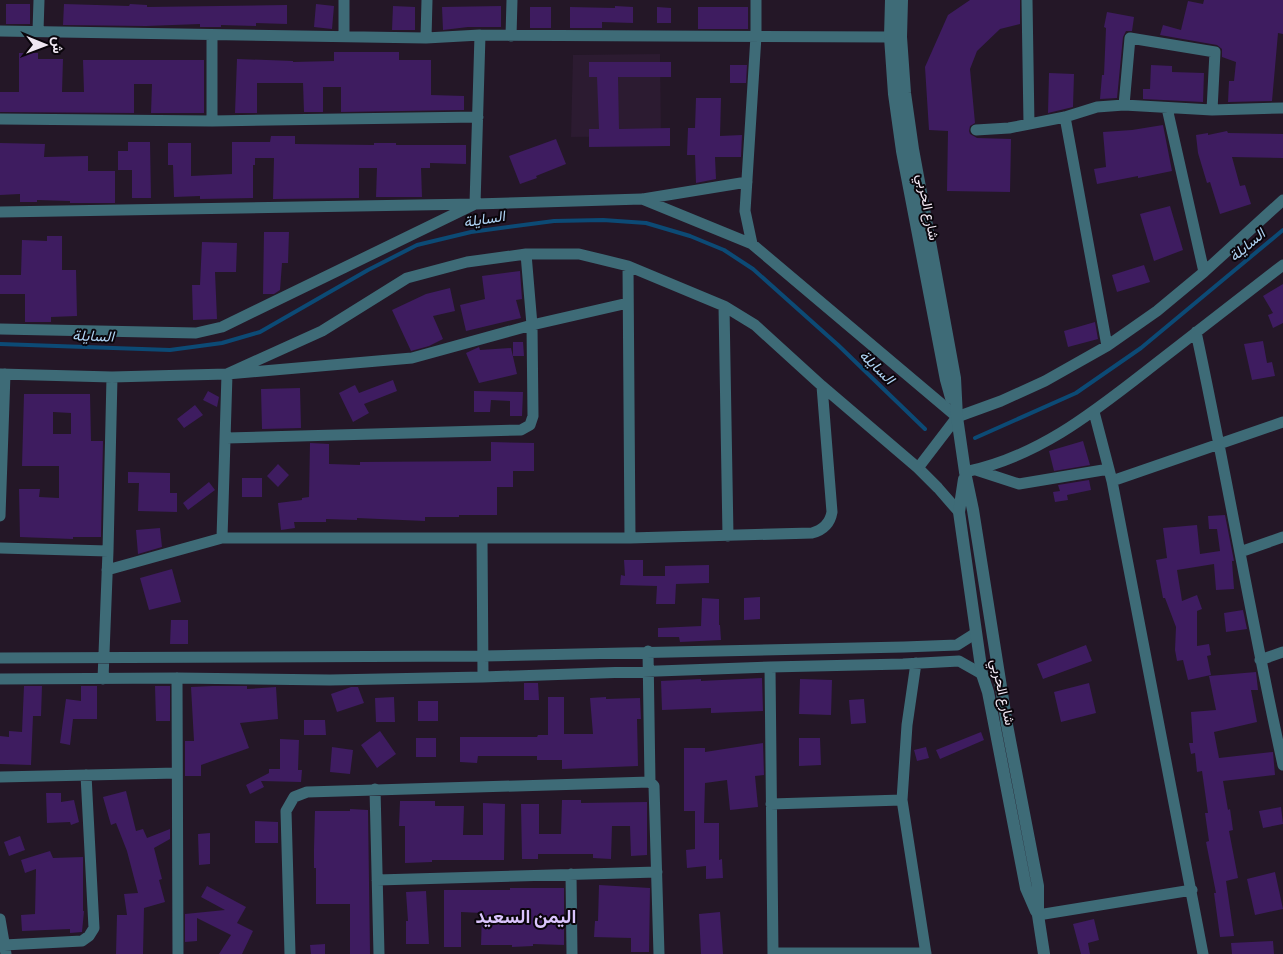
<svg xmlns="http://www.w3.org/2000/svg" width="1283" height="954" font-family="Manrope,Vazirmatn,sans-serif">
	<rect width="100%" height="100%" fill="#241727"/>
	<!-- built -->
	<path fill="#2c1b31" d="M660,54l1,82 -90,1 2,-82z"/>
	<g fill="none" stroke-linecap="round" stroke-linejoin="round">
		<!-- stream -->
		<path stroke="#0c4a75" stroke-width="4" d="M0,344l170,6 52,-7 38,-11 108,-62 49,-25 54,-13 83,-11 49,-1 43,3 44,13 34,14 29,19 85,76 87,84
			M975,438l101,-45 65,-45 142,-118"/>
	</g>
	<!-- building -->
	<path fill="#3e1c60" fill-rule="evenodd" d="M970,0h50v24l-20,5 -23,22 -7,18 5,54 -5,3 -1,5 1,3 7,4 34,1 -1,53 -63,-1 1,-60 -19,-1 -4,-63 23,-52z
		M1204,0h79v34l-5,-1 -6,68 -44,1 1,-21h5l2,-19 -14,-5v-8l-5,-4 -57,-10 3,-10 18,5 7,-29 15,3z
		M6,4h24v20h-24z
		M64,4l65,2 1,-2 17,1v2l140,-2v19l-31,-1v3l-35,-1v2h-21v-3l-54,2 -83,-1z
		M316,4l18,2 -2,23 -18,-2z
		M393,6l22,1v23h-23z
		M501,6v21h-33l-25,3 -1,-23z
		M615,6l18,1v16l-31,-1v6h-32v-21l45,1z
		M530,7h21v21h-21z
		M657,7l14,1v15h-14z
		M698,7h50v22h-50z
		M1107,12l27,5 -2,14h-6l-3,6 -6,61 -17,1 2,-24h2l2,-47 -2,-1z
		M334,52h65v8h32v35l33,1v14l-123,2v-25h-18v25h-19l-1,-29h-46v30h-22l2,-54 56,2v1l41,-1z
		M19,53h19v6h25l-1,33h22l-1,-32h121v53h-53l1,-29h-18v29l-134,-1v-20h19z
		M589,62h82v15h-53l1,52 51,-1v18l-81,1v-18h10l-2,-52h-8z
		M730,65h17l-1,18h-16z
		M1151,65l21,1v6l32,1 -1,29 -60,-3v-10h7z
		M1049,73l25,1 -1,33 -25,6z
		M696,98h25l-1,38 22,-1 -1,22h-26l1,22 -20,4 -1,-28h-8l1,-27h7z
		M1163,125l9,46 -34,7v-2l-41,8 -3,-15 12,-2 -3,-35 29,-2z
		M1227,131l1,2 55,1v24l-51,-1 8,29 5,-1 6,19 -31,10 -10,-32 -3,1 -9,-30 -2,-18 12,-2v2z
		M271,136h24v8l79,1v-2h22v2h70v19l-36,-1v5h-9l1,29h-46l1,-29h-18v30l-86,1 1,-41h-19v7h-2v33l-53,1v-3l-26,1 -1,-32h-5v-22h23v33l41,-2v-32h38z
		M556,139l10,25 -30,12 1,2 -17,6 -11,-28z
		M128,142h22l1,56h-19v-28h-14v-19h10z
		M0,143l45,1 -1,13 44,-1v15h27v32h-45v-2l-33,-1v2h-17v-8l-20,1z
		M1170,206l13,44 -29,11 -14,-47z
		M264,232h25l-1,31h-6l-2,27 -6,4h-11z
		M47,236h15v34h14l1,46 -26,1v5h-26v-28h-25v-19h21l1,-35 25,1z
		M202,242l35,1 -1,29h-21l2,47 -24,1 -1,-35h8z
		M1144,265l6,17 -33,10 -5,-17z
		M520,271l2,28 -6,1 5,18 -55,13 -6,-26 25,-6 -3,-23z
		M1283,284v39l-10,5 -5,-13 5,-2 -10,-17z
		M450,288l5,23 -22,5 10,23 -14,7 -18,5 -19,-41 34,-16z
		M1095,322l3,17 -30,8 -4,-16z
		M1263,341l4,22 5,-1 3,14 -23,4 -8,-36z
		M513,342h10l1,14h-11z
		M479,347l1,3 31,-2 6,26 -38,9 -13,-30z
		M393,380l4,11 -33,13 5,9 -16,9 -14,-29 16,-8 4,8z
		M300,388l1,40 -39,1 -1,-40z
		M208,391l11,6 -2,10 -14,-7z
		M474,391l49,1 -1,24h-12v-15l-19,-1 -1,12h-16z
		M24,394h66l1,47h12l-2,96h-28v2l-53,-2 -1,-48h21l-1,8 20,1v-32h-37zM53,412l18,1v21h-18z
		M195,405l8,10 -19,13 -7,-9z
		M1083,441l7,24 -36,6 -5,-20z
		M491,442l43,1v28h-21v16h-16v28h-38v2h-34v4l-68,-3v2l-31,-1v3h-32l1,6 -14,2 -3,-27 24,-3v-2l7,-1 1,-54 19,1v20l31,1v-3l131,-1z
		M278,464l11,11 -11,12 -11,-11z
		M128,472l42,1v20h7v19l-39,-1 1,-28h-11z
		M242,478h20v19h-20z
		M1089,480l2,10 -24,5 1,5 -13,2 -2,-10 7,-1 -2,-6z
		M209,482l6,8 -27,20 -5,-7z
		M1225,515l9,46h-2l2,28 -18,1 -2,-26 -37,6 5,31 15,-6 5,14 -5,2v35l12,-2 2,11 -4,1 4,19 -23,5 -5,-20 -6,1 -2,-11 1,-23 -11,-29h-2l-7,-38 11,-2 -4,-30 34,-3 3,29 20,-3 -3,-22h-8l-1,-13z
		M160,528l2,19 -24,7 -2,-24z
		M624,560h19v16h22v-10l44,-1v18l-33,1 -1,20h-19l1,-18 -37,-1 1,-10 4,1z
		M172,569l9,33 -32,8 -9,-32z
		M760,597v22l-16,1v-22z
		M702,598l17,1v26h1l1,15 -41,2 -1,-5h-21v-9l43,-2z
		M1243,610l4,19 -21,3 -2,-19z
		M171,620h17v24h-18z
		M1086,645l6,16 -49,18 -6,-15z
		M1256,672l2,18h-7l6,32 -43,10 5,26 54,-6 2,23 -52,6 5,29 2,-1 3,21 -4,1 9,47 -12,3 8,55 -14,1 -6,-44h2l-10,-51 3,-1 -4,-28h3l-6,-42 -5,1 -2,-19 -4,1 -2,-11h4l-2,-31 25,-2 -7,-34z
		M762,678l1,33 -52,2v-5l-49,2 -1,-29 40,-2v2z
		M800,679l32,1 -1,35 -32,-1z
		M524,683h14l1,17h-15z
		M1089,683l7,30 -35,9 -7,-30z
		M24,686h18l-1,30h-8l-2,49 -31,-1v-28l9,1v-6l13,1z
		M81,686h16v33h-24l-3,26 -10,-2 6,-44 15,2z
		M155,686h15v35h-14z
		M212,686h35v3l29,-2 2,32 -38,4 9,25 -48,17v11h-16v-35h9l-3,-54z
		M351,687h7l6,16 -27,9 -6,-18z
		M394,697l1,25h-19l-1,-24z
		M548,697h16v37h29l-3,-36 16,-1v2l34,-1 1,21h-4l1,47 -76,3v-9h-25v-4h-59l-1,7 -17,-1v-25h77l1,-2h10z
		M864,699l2,24 -15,1 -2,-24z
		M418,701h20v20h-20z
		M304,720h21l1,15h-22z
		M380,731l16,23 -19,14 -16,-23z
		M981,732l3,8 -44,19 -4,-9z
		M416,738h20v19h-20z
		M799,738h21l1,27 -22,1z
		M280,739l19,1 -1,30h4l-1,12 -40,-1 3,6 -14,7 -4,-9 23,-12v-4h11z
		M763,743l1,32 -9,1 3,31 -28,3 -3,-30 -22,3 -1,40h15v37l3,-1 1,19 -17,1v-13l-19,2 -1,-18 9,-1v-38h-11v-63h21v4z
		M332,747l21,3 -3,24 -20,-2z
		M926,747l3,11 -12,3 -3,-11z
		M126,791l10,40 7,-2 4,9 23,-9v10l-16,9 8,31 -3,1 6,22 -21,6 -1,46h-27l1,-39h10l-3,-21 14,-1 -11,-42 -11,-28 -5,2 -8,-28z
		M46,793h15v9l13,-2 5,22 -8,3 -1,-3 -23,1z
		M562,800h19v3l66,-1v53l-16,1 -1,-30h-18l-1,33 -18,-1v-4h-55v5h-16l-1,-55h18v30h22z
		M400,801h35v5h29l-1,29h20v-32l22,1 -1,56h-72v2l-27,1v-37h-6z
		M1281,807l2,17 -20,4 -4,-17z
		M350,809l18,1 2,144h-20v-50h-34v-36h-2v-19l1,-38h35z
		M255,821l23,1v21h-23z
		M210,833v31l-11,1 -1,-31z
		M20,836l5,14 -16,6 -5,-14z
		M50,851l3,7 30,-1v54h1l-2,21 -12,1v-4l-48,2 -1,-16 14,-1 1,-45 -11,4 -4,-13z
		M1275,872l8,37 -28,6 -8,-36z
		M599,885l51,3 -1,64h-18v-14l-37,-1 1,-16h3z
		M207,886l39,21 -9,16 16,8 -11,23h-23l12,-19 -34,-17v23l-12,1v-28l40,-4 -24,-13z
		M510,888h54v57l-31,-1v2l-21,1v-2h-31l1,-32 -21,-1v35h-17v-57h66z
		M426,891l3,53h-23v-23h2l-2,-29z
		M720,912l3,42h-22l-2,-40z
		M1094,919l5,21 -11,3 2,11h-9l-8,-30z
		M1273,941l1,13h-42l-1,-11z
		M325,944v10h-14l-1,-9z"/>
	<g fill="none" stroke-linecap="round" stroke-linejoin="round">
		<!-- minor -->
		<path stroke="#3e6b77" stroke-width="11" d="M1027,0l2,124
			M0,31l426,7 54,-3 410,2
			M38,31l1,-31
			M344,36v-36
			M511,36l1,-36
			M426,38l1,-38
			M1124,105l6,-67 85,14 -3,58
			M1167,108l37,164
			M1065,117l42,229
			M0,119l212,2 266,-4
			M212,121v-86
			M976,130l33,-2 56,-11 32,-10 27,-2 88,5 71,-2
			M643,199l104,-17
			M0,212l475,-8 5,-169
			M752,244l-7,-33 11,-175v-36
			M628,266l2,272
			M724,306l4,230
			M0,329l196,4 26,-6 253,-123 167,-5 110,45 205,173
			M1196,332c31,144 55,289 87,433
			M0,374l112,3 115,-3 95,-43 85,-53 60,-16 59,-8h53l49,12 96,40 31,19 67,61 96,82 20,20 21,24
			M1094,412l18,69 91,473
			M226,438l295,-8 9,-5 3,-9 -1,-91 -6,-71
			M918,468l39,-51 44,-16 44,-20 62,-35 50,-35 47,-39 79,-72
			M976,470l43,14 90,-15
			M965,472c78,-16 136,-66 198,-114 40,-31 80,-62 120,-93
			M1112,481l171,-59
			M0,516l5,-142
			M222,538l5,-164 185,-16 120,-33 96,-22
			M482,538l1,139
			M0,548l108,3
			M1240,552l43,-15
			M107,570l115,-32h408l182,-5c11,-3 18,-9 20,-21l-10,-126
			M648,651l2,131
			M0,658l483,-2 421,-9 53,-2 19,-12
			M1260,660l23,-8
			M770,667l3,287
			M177,678l1,276
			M0,679l177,-1 153,2 153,-3 287,-10 133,-3 56,-3 23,13
			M103,679l5,-128 4,-174
			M0,777l177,-4
			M375,789l4,165
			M902,800l5,-75 9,-62
			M771,804l131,-4 24,154
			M571,874l1,80
			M377,880l280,-8
			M1038,915l154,-25
			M0,919l6,35
			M4,945l78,-4 7,-5 5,-8 -8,-153
			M773,953h153
			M290,954l-4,-143 8,-14 13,-5 343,-10 4,4 5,168"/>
		<!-- tertiary -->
		<path stroke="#3e6b77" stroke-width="12" d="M891,0l-1,37 4,57 8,57 44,229 5,18
			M902,0l-1,37 4,56 8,56 42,229 2,39 8,55 8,38 34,215 31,161v29l6,39
			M964,479l-5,33 23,162 6,18 38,196 10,23"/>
	</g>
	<g text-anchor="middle" stroke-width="4" stroke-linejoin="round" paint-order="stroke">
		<!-- street labels -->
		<g font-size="14" fill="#f0e7f2" stroke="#0a050b">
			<text transform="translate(928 207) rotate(79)" y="5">شارع الحربي</text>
			<text transform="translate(1003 692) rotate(77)" y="5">شارع الحربي</text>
		</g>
		<!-- water labels -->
		<g font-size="15" font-style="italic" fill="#aed2f2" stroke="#0a050b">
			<text transform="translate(484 219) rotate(-9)" y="5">السايلة</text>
			<text transform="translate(1247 245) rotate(-40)" y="5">السايلة</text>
			<text transform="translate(93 336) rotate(2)" y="5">السايلة</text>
			<text transform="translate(877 367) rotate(44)" y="5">السايلة</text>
		</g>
		<!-- district labels -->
		<g font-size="19" font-weight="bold" fill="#dac4fc" stroke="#0a050b">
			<text x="526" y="923">اليمن السعيد</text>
		</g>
	</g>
	<!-- north arrow -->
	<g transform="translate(45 45) rotate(91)" stroke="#0a050b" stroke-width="4" paint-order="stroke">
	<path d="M0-4L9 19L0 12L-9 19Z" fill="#f0e7f2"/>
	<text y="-8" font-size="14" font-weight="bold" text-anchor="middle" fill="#f0e7f2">ش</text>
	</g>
</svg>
